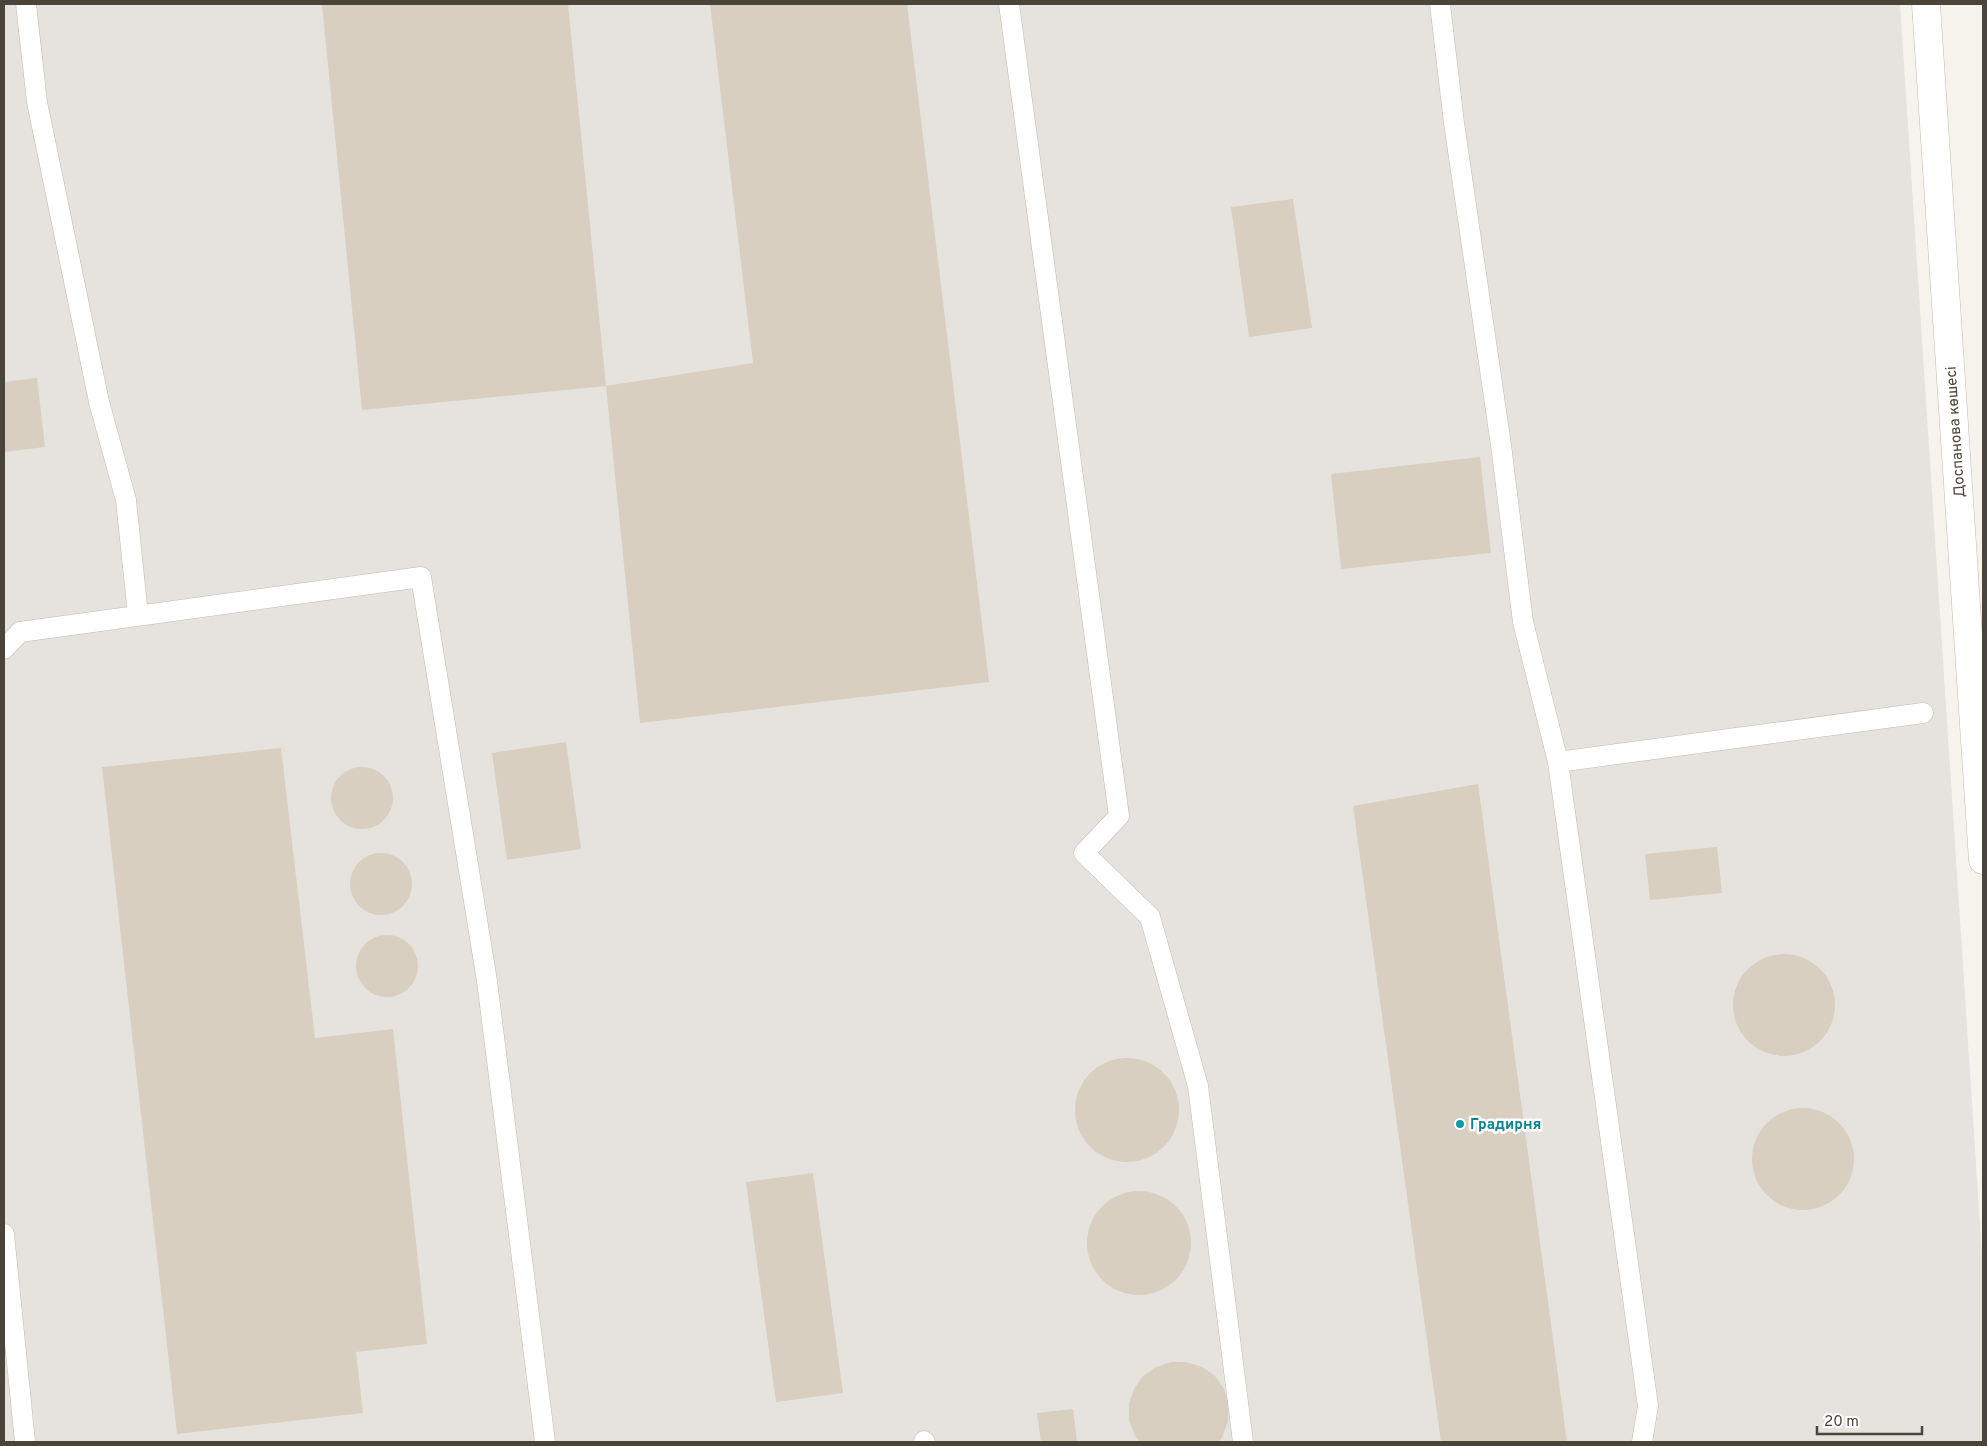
<svg xmlns="http://www.w3.org/2000/svg" width="1987" height="1446" font-family="Overpass,sans-serif">
	<rect width="100%" height="100%" fill="#f6f3ec"/>
	<!-- industrial -->
	<path fill="#e6e2dd" d="M4,4h1896l83,1267v171h-1979z"/>
	<!-- building -->
	<path fill="#d8cfc1" d="M322,4h246l38,382 147,-23 -43,-359h197l82,678 -349,41 -34,-337 -244,24z
		M1293,199l19,129 -63,9 -18,-130z
		M37,378l8,69 -41,5v-70z
		M1480,457l11,96 -150,16 -10,-95z
		M566,742l15,107 -74,11 -15,-107z
		M281,748l34,290 78,-9 34,315 -71,8 7,61 -186,21 -75,-667z
		M331 798a31 31 0 1 1 62 0a31 31 0 1 1-62 0Z
		M1478,784l89,658h-126l-88,-636z
		M1717,847l5,46 -72,7 -5,-46z
		M350 884a31 31 0 1 1 62 0a31 31 0 1 1-62 0Z
		M356 966a31 31 0 1 1 62 0a31 31 0 1 1-62 0Z
		M1733 1005a51 51 0 1 1 102 0a51 51 0 1 1-102 0Z
		M1075 1110a52 52 0 1 1 104 0a52 52 0 1 1-104 0Z
		M1752 1159a51 51 0 1 1 102 0a51 51 0 1 1-102 0Z
		M813,1173l30,220 -67,9 -30,-220z
		M1087 1243a52 52 0 1 1 104 0a52 52 0 1 1-104 0Z
		M1171,1362h15l16,5 13,9 9,13 5,15 -1,17 -6,17 -4,4h-78l-5,-6 -6,-16v-16l5,-15 9,-13 13,-9z
		M1073,1409l4,33h-36l-4,-29z"/>
	<g fill="none" stroke-linecap="round" stroke-linejoin="round">
		<defs>
			<path id="service" d="M26,4l11,98 62,300 27,98 12,115
				M1009,4l110,812 -35,37 66,64 48,169 45,356
				M1440,4l14,119 47,322 22,177 35,140
				M4,649l16,-17 401,-55 66,404 58,461
				M4,1234l21,208
				M924,1441l1,1
				M1642,1442l6,-36 -90,-644 365,-49"/>
			<path id="tertiary" d="M1926,4l57,856"/>
		</defs>
		<!-- service casing -->
		<use href="#service" stroke="#c2bbae" stroke-width="21"/>
		<!-- tertiary casing -->
		<use href="#tertiary" stroke="#c2bbae" stroke-width="29"/>
		<!-- service -->
		<use href="#service" stroke="#fff" stroke-width="20"/>
		<!-- tertiary -->
		<use href="#tertiary" stroke="#fff" stroke-width="28"/>
	</g>
	<!-- markers -->
	<circle fill="#0f9aa8" stroke="#fff" stroke-width="2" cx="1460" cy="1124" r="5"/>
	<g text-anchor="middle" stroke-width="5" stroke-linejoin="round" paint-order="stroke">
		<!-- street labels -->
		<g font-size="15" fill="#4b4439" stroke="#fff">
			<text transform="translate(1955 432) rotate(-94)" y="5">Доспанова көшесі</text>
		</g>
		<!-- culture labels -->
		<g font-size="15" font-weight="bold" fill="#0d838f" stroke="#fff" text-anchor="start">
			<text x="1470" y="1129">Градирня</text>
		</g>
	</g>
	<!-- border -->
	<rect width="1987" height="1446" fill="none" stroke="#4b4439" stroke-width="10"/>
	<!-- scale -->
	<path d="M1817 1426v8h105v-8" fill="none" stroke="#4b4439" stroke-width="2.5"/>
	<text x="1824" y="1426" font-size="15" fill="#4b4439" stroke="#ffffff" stroke-width="4" paint-order="stroke">20 m</text>
</svg>
